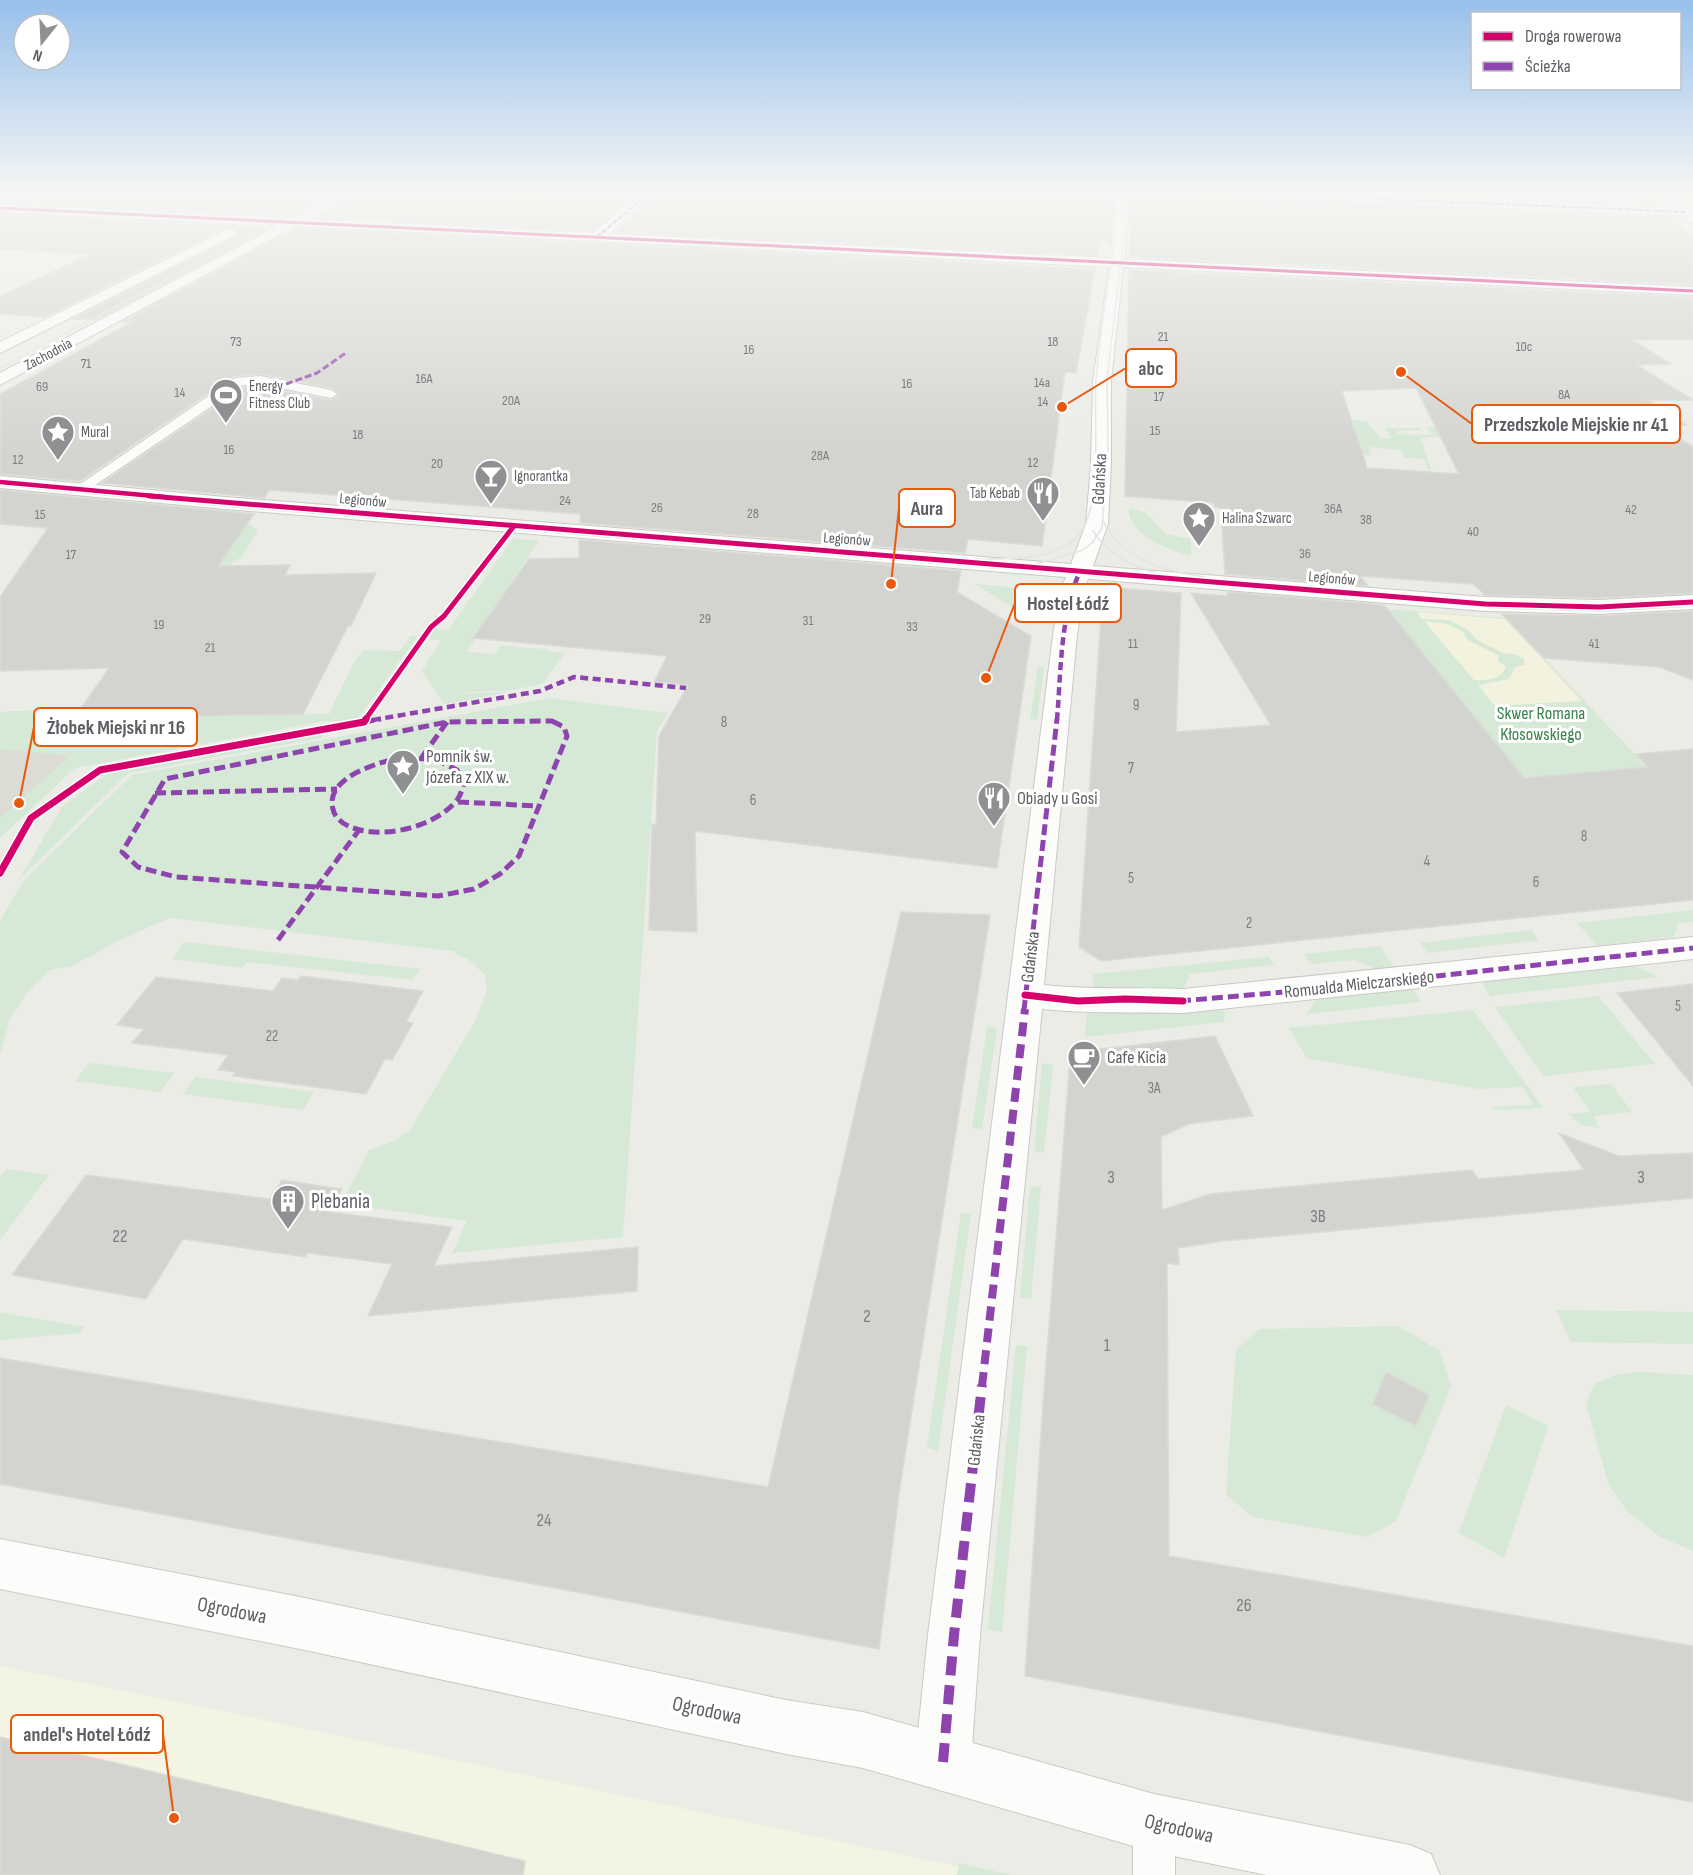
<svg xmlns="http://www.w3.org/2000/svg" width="1693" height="1875" font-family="'Sofia Sans Condensed',sans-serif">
	<rect width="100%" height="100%" fill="#ecece7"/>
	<!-- commercial -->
	<path fill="#f4f4e2" d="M0,1666l212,43 785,166h-997z"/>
	<!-- education -->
	<path fill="#dcdcd5" d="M123,707l-123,131v-126z"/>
	<!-- green -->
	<path fill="#d6e8d6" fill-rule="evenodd" d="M1265,414l101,7 15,17h11l-8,-10h35l3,2 -26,1 2,3 29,1 5,-1 -6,-7h10l9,9 -24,2 21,69 -18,-48 -20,-2 -3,-7 -32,-3 2,8 -37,-3z
		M1129,508l16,4 21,22 25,5v16c-19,-2 -66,-23 -62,-47z
		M247,523l11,7 -17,28 -8,3 -10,15 -13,1z
		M513,539l26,1 -72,112 27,2 6,-8 47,3v2l18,2 -22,31 -32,6 -71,4 70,-2 -66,12 -22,-33 19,-31 -12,-1 6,-10 13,1z
		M975,584l33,3 8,3 -2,18z
		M1387,609l119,9 141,149 -124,11z
		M411,636h7l-62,85h-31l-250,47 -75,70v-19l69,-63 -69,-7v-37l81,-4 18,37 79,-2 17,-27 134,-2 24,-50 11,-14 36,1z
		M1038,666l6,1 -7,53 -7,-1z
		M550,698l118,15 -11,18 -34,506 -171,16 15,-32 -126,-17 28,-54 25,-9 16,-11 65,-109 12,-30 -2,-16 -16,-15 -17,-9 -282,-33 -48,21 -50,27 -22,4 -21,20 -19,28 -10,37v-134l24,-41 108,-105z
		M324,734l-3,4 -193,35 -110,108 44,-74 46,-34z
		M1693,910v12l-15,1 -4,14 -76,9 -21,-23z
		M1531,930l8,10 -111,13 -8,-10z
		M185,942l235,27 -7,11 -166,-18 -5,6 -70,-9z
		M1380,946l14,21 -17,2 -22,-9 -45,4 -6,-10z
		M1269,957l5,8 -84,9 -6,14 -91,-1v-13z
		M1630,963l28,14 -168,19 -8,-13 2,-4z
		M1412,987l9,15 -114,12 10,-16z
		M1598,996l57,68 -112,12 -48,-69z
		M1125,1008h91l9,4 -1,10 -139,15 2,-25z
		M1473,1010l70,98 -42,2 -12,-3 45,-2 -11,-18 -45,2 -171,-31 -18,-30z
		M987,1027l10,1 -15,101 -10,-1z
		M89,1063l85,10 -14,19 -85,-11z
		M1042,1063l11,2 -9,88 -10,-2z
		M195,1077l119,15 -11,18 -120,-16z
		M1611,1084l21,28 -38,4 5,12 -17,-3 -14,-11 22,-2 -17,-25z
		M6,1169l43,6 -49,65v-64z
		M1030,1186l11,2 -10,111 -11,-2z
		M961,1212l10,2 -33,237 -11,-3z
		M1556,1310l137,2v32l-122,-2z
		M0,1312l84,15 -4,6 -80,7z
		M1398,1326l42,25 11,35 -55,135 -29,16 -115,-20 -26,-23 10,-144 23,-21zM1387,1372l42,23 -13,31 -42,-22z
		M1016,1345l11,1 -25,286 -14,-3z
		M1640,1372l53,3v176l-33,-14 -32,-25 -19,-26 -23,-82 8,-20 21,-9z
		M1506,1405l42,21 -44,132 -45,-25z
		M959,1863l52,12h-54z"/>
	<!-- sand -->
	<path fill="#f3f2de" d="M1417,612l88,7 77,82 -87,5 -17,-21 31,-6 6,-12 9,-2v-6l-10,-5 -11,-1 -26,-13 -9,-10 -19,-10 -27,-1z
		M1424,621l24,3 14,7 6,9 30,15v6l8,5c-4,14 -18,14 -32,14z"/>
	<!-- building -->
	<path fill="#d3d3d0" stroke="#dbdbd6" stroke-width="1.5" fill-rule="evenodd" d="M0,193h335l-44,23 -291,-14z
		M357,193h103l80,4 6,-4h91l-44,38 -275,-14z
		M657,193h446l13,3 -6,46 -10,-1 -2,14 -483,-23z
		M1490,193h157l11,12 -168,-8z
		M1151,194l520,24 22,22v45l-564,-28 4,-59z
		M0,214l270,14 -175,92 -22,-1 163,-82 3,-6 -10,-5 -184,91 -45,-3v-18l91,-42 -91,-5z
		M297,228l798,41 -19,104 -11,-1 -23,174 -74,-7 -3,14 -385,-30v-9l-311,-24 -5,8 -162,-15 142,-96 16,-1 71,14 8,-5 -8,-7 -71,-14 -26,2 -154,105 -80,-7v-80l132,-72h-10z
		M1129,270l564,27v43h-60l38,24 -34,1 56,35h-45l38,25 -24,2 31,20v146l-94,5 -114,-3 -12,-11 -113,-8 8,10 -143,-12 -4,-66 -6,-1 -1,-4 -89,-7zM1416,388l43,86 -92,-6 -25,-77z
		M0,490l254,24 -36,52 72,-1 -5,10 91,-2 -25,53h-3l-45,88 -108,2 -16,27 -124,3 54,-78 -109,3v-74l48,-69 -48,-4z
		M579,540l382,31 -4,21 74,44 -34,232 -302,-37 2,101 -48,-2 3,-106 4,1 3,-89 29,-51 -34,-3 13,-26 -194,-18 56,-79 50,-1z
		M1103,587l78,6 -5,139 95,-7 -80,-132 36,3v-4l157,13 140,173 124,-11 -12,-13 57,-5v151l-592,61 -22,-14z
		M1693,611v69l-34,-13 -115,-9 -42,-44 97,2z
		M901,912l89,3 -90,572 -21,162 -879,-165v-126l768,129z
		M301,976l122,15 -17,31 7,1 -21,37 -7,-1 -19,35 -133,-18 2,-4 -17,-2 10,-15 -96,-12 12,-14 -27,-4 39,-48 117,14 9,-13 16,2z
		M1693,984v102l-76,-93z
		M1215,1036l38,80 -65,8 -27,13 1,73 48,-16 262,-24 6,9 106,-9 -25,-37 60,23 74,-3v45l-470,43 -45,7 1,17 -12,-2 2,293 524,90v156l-668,-126 18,-273 27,-344 13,-8z
		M86,1175l184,24 12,-19 60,9 -13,23 123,15 -18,39 204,-19 -1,44 -269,25 24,-52 -85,-11 -1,4 -123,-18 -37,60 -134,-24z
		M1386,1372l43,23 -13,31 -43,-22z
		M0,1737l112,25 413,99 -2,14h-523z"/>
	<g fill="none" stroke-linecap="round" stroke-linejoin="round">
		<defs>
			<path id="lane" d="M260,376l71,14 6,4 -6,4 -71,-14 -17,1 -158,107 -5,1 -7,-4 162,-111z
				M1154,1802l15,6 6,15v52h-42v-52l6,-15z"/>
			<path id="street" d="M641,193h14l-53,47h-10l-2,-3 2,-3z
				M1234,193h96l357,15 6,5 -6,3 -447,-19z
				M1080,564l8,2 3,5 -6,16 -8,48 -33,350c46,5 93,2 139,4l510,-52v22l-510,54c-47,-1 -94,1 -141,-4l-62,626 -9,127 -8,20 -20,8 -20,-8 -8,-20 13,-127 125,-1000 8,-48 11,-21z"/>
			<path id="secondary" d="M340,193h15l-45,26 800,39 9,-65h12l-7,66 569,28v8l-570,-28 -12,114v83l-3,60 -15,42 392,31 114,3 94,-5v14l-94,5 -114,-3 -1260,-102 -225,-21v-12l225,21 846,67 15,-40 5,-60 2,-83 16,-114 -813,-41 -296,159v-12l278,-147 -278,-14v-8l292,14z
				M1663,193h13l17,18v12l-5,-1z
				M230,228l7,4 -2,3 -235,118v-11z
				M0,1539l300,58 486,103 77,12 291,82 256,51 21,9 9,21h-173l-113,-23 -291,-84 -77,-14 -486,-105 -300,-60z"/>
		</defs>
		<!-- lane casing -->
		<use href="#lane" stroke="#c9c9c7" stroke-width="2"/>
		<!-- street casing -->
		<use href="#street" stroke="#c9c9c7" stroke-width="2"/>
		<!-- secondary casing -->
		<use href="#secondary" stroke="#c9c9c8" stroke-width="2"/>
		<!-- lane -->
		<use href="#lane" fill="#fcfcfb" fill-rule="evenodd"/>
		<!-- street -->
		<use href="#street" fill="#fcfcfb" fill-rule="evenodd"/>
		<!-- secondary -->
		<use href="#secondary" fill="#fcfcfb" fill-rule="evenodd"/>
		<!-- tram -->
		<path stroke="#e3e4e3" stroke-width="1.5" d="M0,368l329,-175
			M0,485l222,21 1275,102 104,3 92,-5
			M1103,521c20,39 61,50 102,56
			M1093,531c17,26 42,36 71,45
			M974,559c32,0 81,3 104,-23 26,-29 15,-118 18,-157 4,-50 13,-99 20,-149
			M1030,566l53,-16 9,-7 10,-15 6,-79 -1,-70 22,-186"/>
		<!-- quiet-far5 -->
		<path stroke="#8e44ad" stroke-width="2" stroke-dasharray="5 2" stroke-linecap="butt" d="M1240,193l447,19
			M597,237l52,-44"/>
		<!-- quiet-far4 -->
		<path stroke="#8e44ad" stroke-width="3" stroke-dasharray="7 3" stroke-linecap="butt" d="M286,384l31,-11 30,-21"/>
		<!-- quiet-far3 -->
		<path stroke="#8e44ad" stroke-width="4.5" stroke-dasharray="8 4.5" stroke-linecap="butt" d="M373,720l167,-29 34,-14 112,11
			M1057,720c4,-48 3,-104 23,-149"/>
		<!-- quiet-far2 -->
		<path stroke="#8e44ad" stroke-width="5" stroke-dasharray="11 5" stroke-linecap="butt" d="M552,721l12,6 3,9 -48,120 -19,18 -26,15 -36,7 -262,-19 -38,-10 -16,-15 43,-73 282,-57z
			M363,722l18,-3
			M403,757l34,3 20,10 7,13c-2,6 -3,12 -7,17 -22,28 -82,43 -114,23 -5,-4 -9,-8 -10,-14 -9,-32 47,-47 70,-52z
			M422,757l25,-35
			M155,793l182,-4
			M458,802l81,4
			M278,940l81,-110
			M1180,1001l128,-11 385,-42
			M1024,1010l33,-291"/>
		<!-- quiet-far1 -->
		<path stroke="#8e44ad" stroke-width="8" stroke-dasharray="14 8" stroke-linecap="butt" d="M982,1386l43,-377"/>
		<!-- quiet -->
		<path stroke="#8e44ad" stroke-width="10" stroke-dasharray="19 10" stroke-linecap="butt" d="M943,1762l11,-127 28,-250"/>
		<defs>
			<path id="cycleway-far3" d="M0,208l1693,83"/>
			<path id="cycleway-far2" d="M0,482l165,15"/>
			<path id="cycleway-far1" d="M149,496l1336,108 114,3 94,-5
				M365,720l66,-93 13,-11 70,-90"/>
			<path id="cycleway" d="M0,873l31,-55 69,-48 264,-48 2,-3
				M1025,995l53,6 47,-2 58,2"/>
		</defs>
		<!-- cycleway-far3 casing -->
		<use href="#cycleway-far3" stroke="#fff" stroke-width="4.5"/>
		<!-- cycleway-far2 casing -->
		<use href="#cycleway-far2" stroke="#fff" stroke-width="7"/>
		<!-- cycleway-far1 casing -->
		<use href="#cycleway-far1" stroke="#fff" stroke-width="8"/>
		<!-- cycleway casing -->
		<use href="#cycleway" stroke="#fff" stroke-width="10"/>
		<!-- cycleway-far3 -->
		<use href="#cycleway-far3" stroke="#d6006c" stroke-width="3"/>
		<!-- cycleway-far2 -->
		<use href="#cycleway-far2" stroke="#d6006c" stroke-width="4.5"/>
		<!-- cycleway-far1 -->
		<use href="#cycleway-far1" stroke="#d6006c" stroke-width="5"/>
		<!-- cycleway -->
		<use href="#cycleway" stroke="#d6006c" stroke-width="7"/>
	</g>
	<!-- sky -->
	<linearGradient id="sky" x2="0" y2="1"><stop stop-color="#97c0ec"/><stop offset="0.42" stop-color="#f6f6f4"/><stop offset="1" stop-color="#f6f6f4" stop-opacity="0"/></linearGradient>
	<rect width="1693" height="456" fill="url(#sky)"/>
	<!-- icons -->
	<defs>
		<symbol id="stadium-pin" viewBox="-11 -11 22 30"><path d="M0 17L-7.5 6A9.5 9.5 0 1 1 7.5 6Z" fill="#8f9092" stroke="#fff"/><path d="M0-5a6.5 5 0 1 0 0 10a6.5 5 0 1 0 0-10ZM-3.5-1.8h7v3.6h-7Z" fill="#fff"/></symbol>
		<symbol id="sight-pin" viewBox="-11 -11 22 30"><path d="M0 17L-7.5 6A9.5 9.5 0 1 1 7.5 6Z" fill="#8f9092" stroke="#fff"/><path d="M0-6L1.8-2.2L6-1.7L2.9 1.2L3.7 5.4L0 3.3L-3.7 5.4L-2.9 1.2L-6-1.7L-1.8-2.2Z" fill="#fff"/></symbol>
		<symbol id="bar-pin" viewBox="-11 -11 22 30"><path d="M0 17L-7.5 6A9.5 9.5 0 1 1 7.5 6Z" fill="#8f9092" stroke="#fff"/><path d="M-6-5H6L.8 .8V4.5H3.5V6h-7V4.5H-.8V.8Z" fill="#fff"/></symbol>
		<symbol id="restaurant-pin" viewBox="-11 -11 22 30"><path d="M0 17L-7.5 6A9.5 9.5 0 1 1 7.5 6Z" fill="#8f9092" stroke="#fff"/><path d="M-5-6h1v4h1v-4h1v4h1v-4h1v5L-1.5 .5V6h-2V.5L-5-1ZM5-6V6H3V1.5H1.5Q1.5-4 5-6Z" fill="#fff"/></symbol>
		<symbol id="cafe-pin" viewBox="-11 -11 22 30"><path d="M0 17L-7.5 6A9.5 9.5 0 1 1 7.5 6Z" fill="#8f9092" stroke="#fff"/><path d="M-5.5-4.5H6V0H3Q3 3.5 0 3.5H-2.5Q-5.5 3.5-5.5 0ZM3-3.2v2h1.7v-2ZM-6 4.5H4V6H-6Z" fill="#fff"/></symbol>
		<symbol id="building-pin" viewBox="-11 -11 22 30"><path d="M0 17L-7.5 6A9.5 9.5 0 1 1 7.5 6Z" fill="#8f9092" stroke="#fff"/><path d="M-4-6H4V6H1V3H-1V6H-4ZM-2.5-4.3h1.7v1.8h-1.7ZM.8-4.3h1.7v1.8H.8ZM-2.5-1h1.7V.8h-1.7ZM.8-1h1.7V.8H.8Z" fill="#fff"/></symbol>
	</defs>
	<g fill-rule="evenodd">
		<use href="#stadium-pin" x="207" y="376" width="38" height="52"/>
		<use href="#sight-pin" x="39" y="413" width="38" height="52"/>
		<use href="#bar-pin" x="472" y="457" width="38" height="52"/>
		<use href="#restaurant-pin" x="1024" y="474" width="38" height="52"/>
		<use href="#sight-pin" x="1180" y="499" width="38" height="52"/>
		<use href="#sight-pin" x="384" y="747" width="38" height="52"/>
		<use href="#restaurant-pin" x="975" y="779" width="38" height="52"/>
		<use href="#cafe-pin" x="1065" y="1038" width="38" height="52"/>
		<use href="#building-pin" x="269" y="1182" width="38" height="52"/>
	</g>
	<g text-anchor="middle" stroke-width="6" stroke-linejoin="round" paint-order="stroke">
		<!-- far-number labels -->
		<g font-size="14" fill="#7c7d80">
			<text x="1163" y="341">21</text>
			<text x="236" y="346">73</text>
			<text x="1053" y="346">18</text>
			<text x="1524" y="351">10c</text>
			<text x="749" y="354">16</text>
			<text x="86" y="368">71</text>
			<text x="424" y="383">16A</text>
			<text x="1042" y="387">14a</text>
			<text x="907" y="388">16</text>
			<text x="42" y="391">69</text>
			<text x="180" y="397">14</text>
			<text x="1564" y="399">8A</text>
			<text x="1159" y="401">17</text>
			<text x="511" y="405">20A</text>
			<text x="1043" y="406">14</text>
			<text x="1155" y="435">15</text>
			<text x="358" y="439">18</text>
			<text x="229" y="454">16</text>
			<text x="820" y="460">28A</text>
			<text x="18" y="464">12</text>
			<text x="1033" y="467">12</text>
			<text x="437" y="468">20</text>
			<text x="565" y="505">24</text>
			<text x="657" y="512">26</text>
			<text x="1333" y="513">36A</text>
			<text x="1631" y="514">42</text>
			<text x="753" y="518">28</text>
			<text x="40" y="519">15</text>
			<text x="1366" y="524">38</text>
			<text x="1473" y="536">40</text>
			<text x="1305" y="558">36</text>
			<text x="71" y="559">17</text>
			<text x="705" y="623">29</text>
			<text x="808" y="625">31</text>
			<text x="159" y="629">19</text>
			<text x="912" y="631">33</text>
			<text x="1133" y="648">11</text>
			<text x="1594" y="648">41</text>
			<text x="210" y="652">21</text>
		</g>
		<!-- far-street labels -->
		<g font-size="15" fill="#5d5f64" stroke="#fff">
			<text transform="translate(48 354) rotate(-28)" y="5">Zachodnia</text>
			<text transform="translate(363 500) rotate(5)" y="5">Legionów</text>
			<text transform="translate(847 539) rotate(4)" y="5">Legionów</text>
			<text transform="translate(1332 578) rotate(5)" y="5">Legionów</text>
		</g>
		<!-- far-poi labels -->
		<g font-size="15" fill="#5d5f64" stroke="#fff" text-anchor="start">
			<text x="249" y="391">Energy<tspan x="249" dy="17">Fitness Club</tspan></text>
			<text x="81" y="437">Mural</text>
			<text x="514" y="481">Ignorantka</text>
			<text x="1020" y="498" text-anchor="end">Tab Kebab</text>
			<text x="1222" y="523">Halina Szwarc</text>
		</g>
		<!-- number labels -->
		<g font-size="15" fill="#7c7d80">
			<text x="1136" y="710">9</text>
			<text x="724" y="727">8</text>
			<text x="1131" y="773">7</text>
			<text x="753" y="805">6</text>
			<text x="1584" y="841">8</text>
			<text x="1427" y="866">4</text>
			<text x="1131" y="883">5</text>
			<text x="1536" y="887">6</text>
			<text x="1249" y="928">2</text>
			<text x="1678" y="1011">5</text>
			<text x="272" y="1041">22</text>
			<text x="1154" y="1093">3A</text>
		</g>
		<!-- street labels -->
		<g font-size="18" fill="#5d5f64" stroke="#fff">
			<text transform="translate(1099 479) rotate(-87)" y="6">Gdańska</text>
			<text transform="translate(1030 957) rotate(-83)" y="6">Gdańska</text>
			<text transform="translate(1359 984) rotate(-6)" y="6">Romualda Mielczarskiego</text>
			<text transform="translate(976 1440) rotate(-84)" y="6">Gdańska</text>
		</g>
		<!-- park labels -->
		<g font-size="18" fill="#3c844d" stroke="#fff">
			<text x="1541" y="719">Skwer Romana<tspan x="1541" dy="21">Kłosowskiego</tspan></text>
		</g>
		<!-- poi labels -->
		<g font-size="18" fill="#5d5f64" stroke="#fff" text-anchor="start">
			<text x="426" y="762">Pomnik św.<tspan x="426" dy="21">Józefa z XIX w.</tspan></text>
			<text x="1017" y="804">Obiady u Gosi</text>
			<text x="1107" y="1063">Cafe Kicia</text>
		</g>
		<!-- near-number labels -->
		<g font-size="18" fill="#7c7d80">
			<text x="1111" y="1183">3</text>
			<text x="1641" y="1183">3</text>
			<text x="1318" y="1222">3B</text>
			<text x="120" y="1242">22</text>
			<text x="867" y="1322">2</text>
			<text x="1107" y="1351">1</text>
			<text x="544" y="1526">24</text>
			<text x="1244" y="1611">26</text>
		</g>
		<!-- near-poi labels -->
		<g font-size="21" fill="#5d5f64" stroke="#fff" text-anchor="start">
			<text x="311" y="1208">Plebania</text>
		</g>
		<!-- near-street labels -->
		<g font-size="21" fill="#5d5f64" stroke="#fff">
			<text transform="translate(232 1610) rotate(11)" y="7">Ogrodowa</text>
			<text transform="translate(707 1710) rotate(12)" y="7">Ogrodowa</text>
			<text transform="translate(1179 1828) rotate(13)" y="7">Ogrodowa</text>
		</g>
	</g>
	<!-- callouts -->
	<path fill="none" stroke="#e8590c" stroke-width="2" d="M1062 407L1126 368M1401 372L1472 424M891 584L899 508M986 678L1015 603M19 803L34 727M174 1818L163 1734"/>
	<g fill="#e8590c" stroke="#fff" stroke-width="2">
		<circle cx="1062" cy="407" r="6"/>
		<circle cx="1401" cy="372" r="6"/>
		<circle cx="891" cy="584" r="6"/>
		<circle cx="986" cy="678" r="6"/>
		<circle cx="19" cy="803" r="6"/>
		<circle cx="174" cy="1818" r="6"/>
	</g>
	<g fill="#fff" stroke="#e8590c" stroke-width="2">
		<rect x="1126" y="349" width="50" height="38" rx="6"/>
		<rect x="1472" y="405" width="208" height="38" rx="6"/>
		<rect x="899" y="489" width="56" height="38" rx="6"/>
		<rect x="1015" y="584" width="106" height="38" rx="6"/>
		<rect x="34" y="708" width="163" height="38" rx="6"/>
		<rect x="11" y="1715" width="152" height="38" rx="6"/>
	</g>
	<g font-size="20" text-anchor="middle" font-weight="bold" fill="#5d5f64">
		<text x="1151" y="375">abc</text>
		<text x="1576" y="431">Przedszkole Miejskie nr 41</text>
		<text x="927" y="515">Aura</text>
		<text x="1068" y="610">Hostel Łódź</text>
		<text x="116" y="734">Żłobek Miejski nr 16</text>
		<text x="87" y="1741">andel's Hotel Łódź</text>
	</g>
	<!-- legend -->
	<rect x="1471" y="12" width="210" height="78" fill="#ffffff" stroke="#bebfc1" stroke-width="1.5"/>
	<rect x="1483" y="32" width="30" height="9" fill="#d6006c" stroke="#bebfc1" stroke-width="1.5"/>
	<text x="1525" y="42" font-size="18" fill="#5d5f64">Droga rowerowa</text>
	<rect x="1483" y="62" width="30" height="9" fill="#8e44ad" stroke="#bebfc1" stroke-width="1.5"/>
	<text x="1525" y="72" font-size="18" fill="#5d5f64">Ścieżka</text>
	<!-- north arrow -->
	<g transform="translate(42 42) rotate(198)"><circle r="28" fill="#ffffff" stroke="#bebfc1" stroke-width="1.5"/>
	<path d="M0-4.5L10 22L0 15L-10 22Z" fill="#8f9092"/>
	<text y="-9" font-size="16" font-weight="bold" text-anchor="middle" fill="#5d5f64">N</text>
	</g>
</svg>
